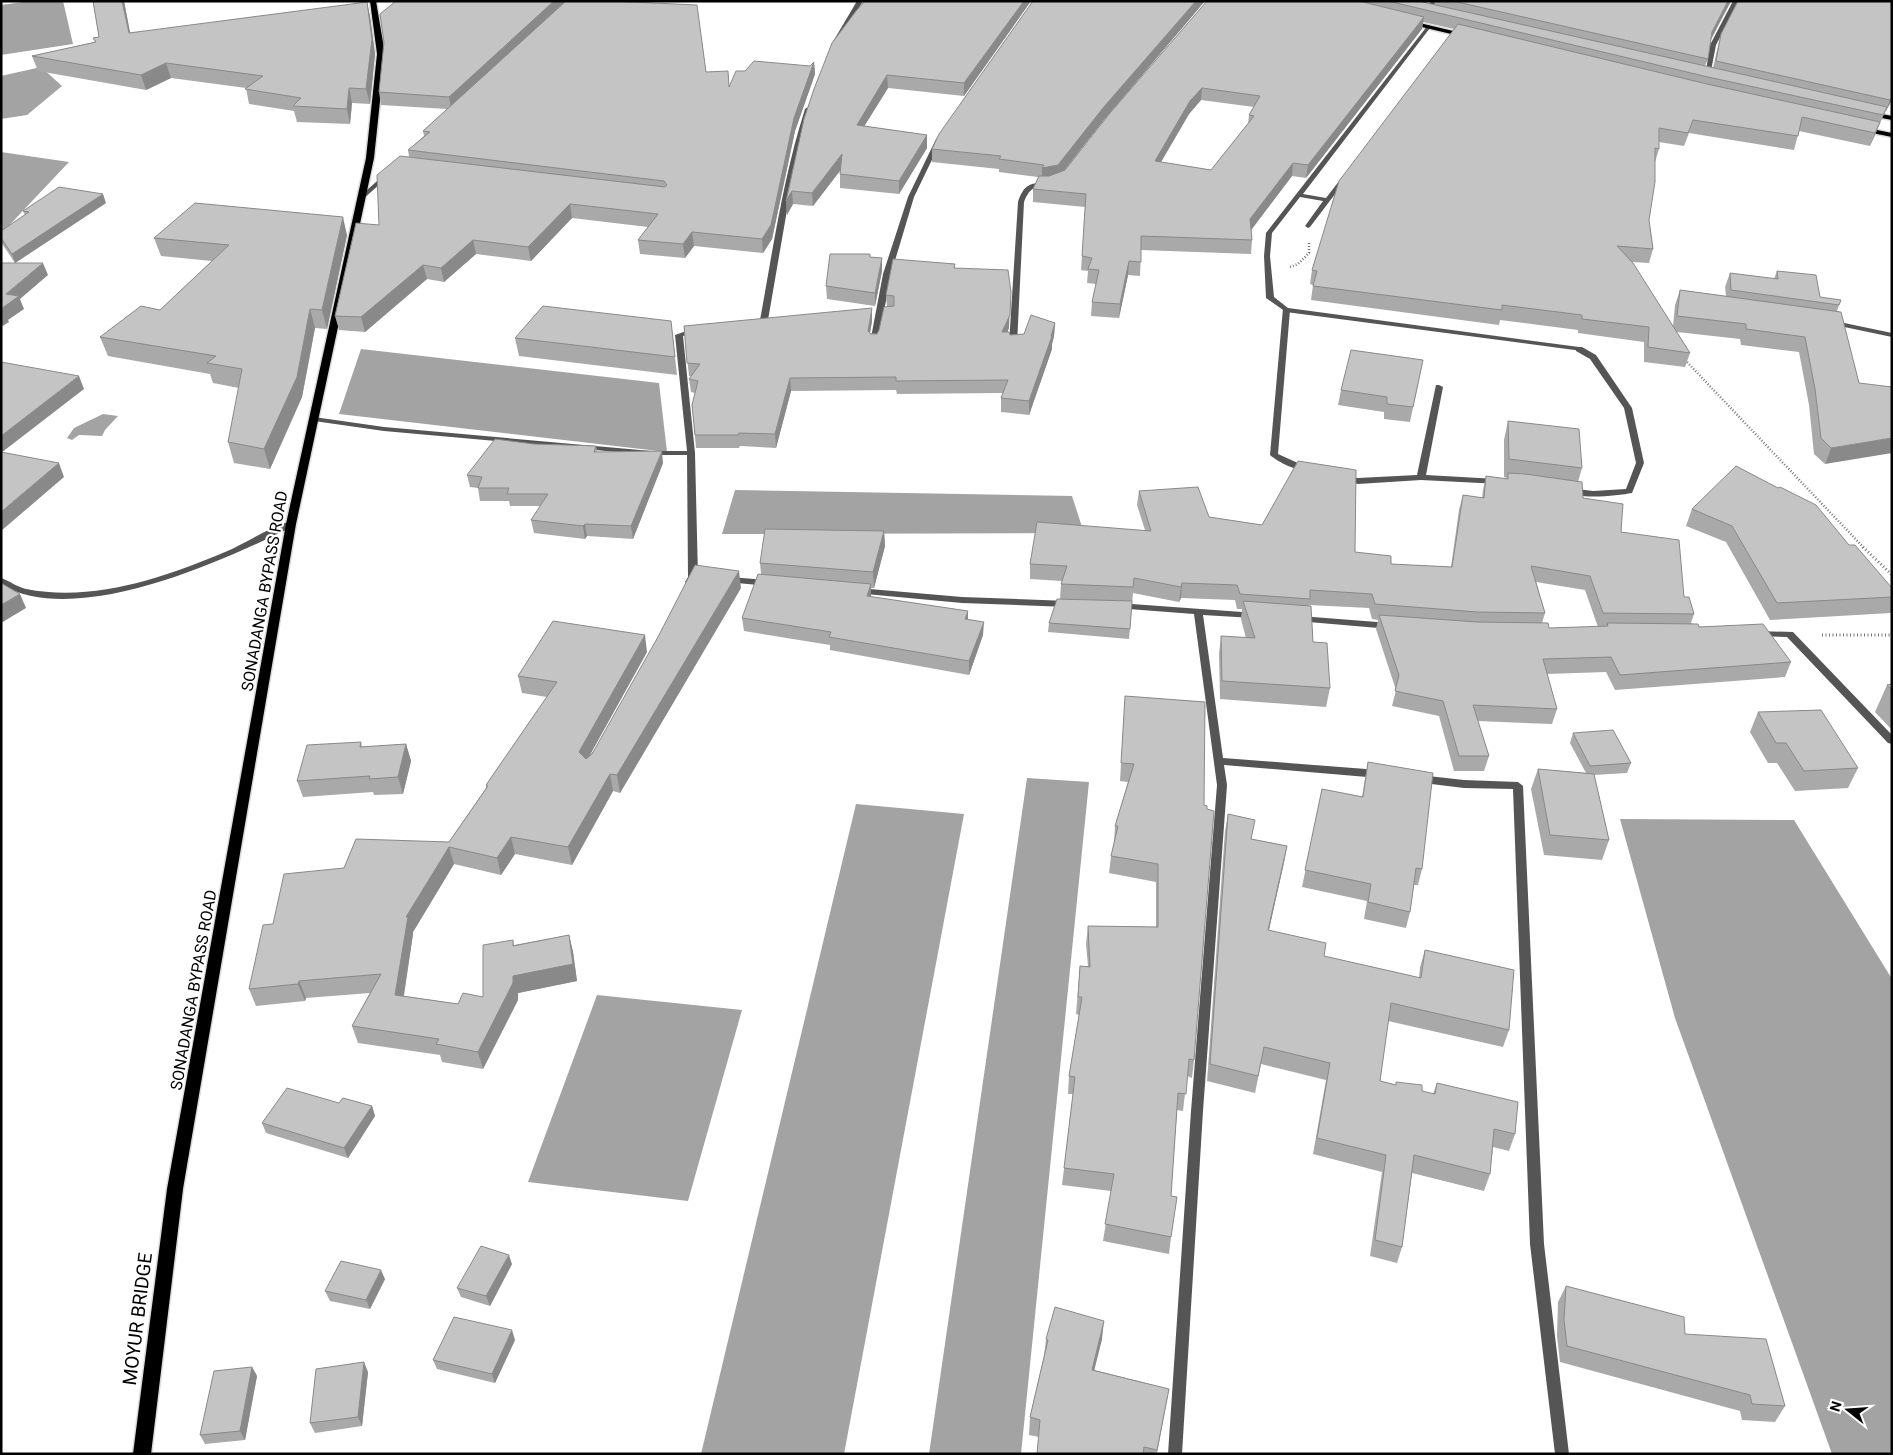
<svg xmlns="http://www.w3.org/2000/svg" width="1893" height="1455" font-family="Roboto,sans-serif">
	<rect width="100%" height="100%" fill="#fff"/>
	<!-- water -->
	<path fill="#a3a3a3" d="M30,1h33l10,43 -72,11v-50z
		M41,67l21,19 -35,29 -26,4v-43z
		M1,152l68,10 -68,72z
		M361,349l298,34 8,69 -328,-38z
		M103,414l15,2 -13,14 -3,6 -23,-1 -7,5 -5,-2 7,-10z
		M735,490l337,6 12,37 -362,1z
		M1027,778l62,4 -68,672h-92z
		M856,804l108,10 -120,640h-143z
		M1620,819l174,1 98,159v475h-60l-157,-436z
		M597,995l145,15 -54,191 -160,-19z"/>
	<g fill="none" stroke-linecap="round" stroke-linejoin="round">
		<defs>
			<path id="primary" d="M370,1h6l9,53 -11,104 -78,366 -113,665 -32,265h-18l34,-265 119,-665 80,-366 11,-104z
				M1407,20l63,15 1,1 -3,2 -63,-15 -1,-1z
				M1866,111l26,5v4l-26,-5z
				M1857,126l35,7v4l-35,-7z"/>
		</defs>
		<!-- primary casing -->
		<use href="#primary" stroke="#dbdbdb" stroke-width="3"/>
		<!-- path-far1 -->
		<path stroke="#777" stroke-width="2.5" stroke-dasharray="1 2" stroke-linecap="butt" d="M1290,267l8,-3 11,-11v-10
			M1685,360l180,189"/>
		<!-- path -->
		<path stroke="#777" stroke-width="3" stroke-dasharray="1 2.5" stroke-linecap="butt" d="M1863,547l29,28
			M1822,635h70"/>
		<!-- service -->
		<path fill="#555" fill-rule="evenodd" d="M1431,1h6l-9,12h-4l-1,-1z
			M1283,308h6l1,2 -12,144 22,10 11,3v4c-12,1 -32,-8 -41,-16z
			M1576,347h6l14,8 36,53 12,55 -12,30c-15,3 -55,7 -67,-2l4,-3 24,3 33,-2 10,-26 -12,-55 -34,-49 -14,-8z
			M1436,385h3l4,2 -17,88 71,4 4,3 -1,2 -79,-4 -63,4 -17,-4v-4l17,2 59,-3z"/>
		<!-- minor -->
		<path fill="#555" fill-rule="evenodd" d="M857,1h6l-26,44 -5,1 -1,-1z
			M1733,1h6l-23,44 -6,31 -5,1 5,-32z
			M1428,25l2,1v2l-127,166 23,4 17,-22h4l1,1 -38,50 -2,1 -3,-2 18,-25 -23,-4 -28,36 -2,23 4,41 14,11 291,39 4,2 -1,2 -296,-39 -20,-14 -2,-42 2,-23z
			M808,107l3,2 -20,78 -23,133 -8,10h-3l-4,-2 7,-8c13,-71 23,-142 45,-211z
			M939,137l3,2 -28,58 -23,77 -13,69 -1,2h-6l-1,-2 13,-69 25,-77 28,-58z
			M385,174l5,1 -28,25h-4v-2z
			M1048,182l3,2 -1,1c-15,3 -19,0 -26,17l-7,142 -4,2 -4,-2 9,-142c6,-18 12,-19 30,-20z
			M1830,320l62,13v4l-62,-13z
			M695,328h6l1,2 -19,6 12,117 3,124 -5,7 -3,1 -5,-3 3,-5 -1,-122h-36l-267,-24 -70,-10 -4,-2 4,-2 70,10 267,24h36l-12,-116z
			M291,521l3,1 1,2 -1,2c-72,35 -215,102 -293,59v-7c9,3 16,9 25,11 68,13 137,-11 199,-37 21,-9 45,-25 66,-31z
			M729,577l40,3 5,3 -5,3 -43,-4 -2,-2 2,-2z
			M858,588l104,9 106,4 5,3 -5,3 -106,-4 -107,-10 -2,-2 2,-2z
			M1118,603l138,10 2,2 -5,3 -50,-3 20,143 156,12 5,4 -5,4 -155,-13 3,20 -24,326 -21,343h-14l23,-343 26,-326 -23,-171 -79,-6 -2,-2 2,-2z
			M1300,616l90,7 5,3 -5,3 -93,-8 -2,-2 2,-2z
			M1757,631l36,1 99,103v9l-4,-1 -101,-106 -33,-1 -2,-2 2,-2z
			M1419,775l45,5 54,2 5,4 21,458 25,210h-14l-25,-210 -17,-455 -49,-1 -49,-6 -1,-3z"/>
		<!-- primary -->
		<use href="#primary" fill="#000" fill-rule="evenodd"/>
	</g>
	<!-- wall -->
	<path fill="#a9a9a9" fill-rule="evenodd" d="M93,1h31l6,32 240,-17 5,38 -5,50 -18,-1 -2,21 -53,-2 -3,-11 -45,-7 -3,-16 -75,-10 -25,12 -108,-19 -6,-15 63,-14 -2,-4 6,-1z
		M396,1h227v1l83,70 23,15 16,-16 65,-5 4,-4 1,12 -20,57 -23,108 -9,14 -69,-7 -9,12 -45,-4 -2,-14 10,-13 -76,-9 -41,43 -55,-7 -32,28 -17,-3 -62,53 -26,-2 -4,-14 44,-91 30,-68 -1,-7 16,-14 -1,-5 24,-22 -66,-4 -2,-13z
		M865,1h166l-67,95 -76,-8 -24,38 63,9v13l-28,46 -59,-6v-18l-27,36 -20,-2 -6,11 -1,-14z
		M1033,1h172l-102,120 -39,49 143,-169h222l-2,2 7,2 1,-4h296l-20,39 -3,19 -3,7 8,2 5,-22 3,-12 171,-33v99l-7,12 -15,34 -71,-15 -5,19 -105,-17 -5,13 -25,-4v7l-4,13 -6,58 4,29 -4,14 -18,-1 42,64 2,-21 5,-15 46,6 -1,-9 5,-14 44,6 3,-8 43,26 19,8 -2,6 22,72 -34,81 -11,-10 -5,-49 -10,-53 -58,-7 -1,-6 -63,-7 13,21 -5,14 -41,-5v-20l-66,-9v-3l-78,-10 -1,5 -188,-25 2,-15 -3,-1 2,-14 142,-241 -31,-7 -1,7 -116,149 -14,-2 -41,53 1,11 -1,14 -110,-4 -1,26 -12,-1 -9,43 -28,-2 1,-14 4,-18 -9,-1 1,-12 -7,-1 4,-63 -52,-5v-13l5,-12 -39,-5v-3l-67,-7v-13zM1201,100l53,7 -5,8 -1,9 -37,46 -50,-8 28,-48z
		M106,203l-91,60 -14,-21v-11l24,-16 -2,-4z
		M347,235l-20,94 -12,-1 -13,69 -32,72 -36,-6 -6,-21 11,-54 -26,-5 -3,-9 -102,-18 -8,-19 60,-27 52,-49 -51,-5 -7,-18z
		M870,257l12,1v13l-7,35 -48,-7 -1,-13z
		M955,264v4l54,60 -2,4 3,3 14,-1 31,-11 -1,13 -2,8v5l-23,66 -28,-3v-14l2,-5 -106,1 -1,-4 -105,1 -15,57 -36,-2 -1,2h-43l-4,-43 3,-12 -4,-1 -2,-13 2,-3h-2l-5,-50 188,-5 -2,12 7,1 2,-4 8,-23 -1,-12z
		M671,321l6,54 -158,-19 -4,-18z
		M1423,360l-13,62 -26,-3v-7l-46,-7 3,-15z
		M1508,421l74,47 -4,14 5,16 38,34 63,65 10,17 -3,9 100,39 -6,15 -170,13 -9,-18 -59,2 10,35 -5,15 -75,-3 12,35 -5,15h-30l-15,-55 -47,-10 4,-16 -20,-61 2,-9 -6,-1 -3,-11 -60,-3 4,37 17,46 -4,19 -106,-8 -1,-45 2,-18 25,2 -5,-19 1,-10h-5l-2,-9 -54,-2 -2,4 -46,-9 -4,46 -81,-7 1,-9 11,-24 1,-15 1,-3 -32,-2v-15l115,-34 -8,-25 2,-14 70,26 146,35 36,12 60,3 8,-57 4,-15 19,3 1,-8 3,-14 21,3v-1l-3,-1v-37zM1536,582l49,8 13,37 -49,1 -7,-5 3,-10z
		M534,444l62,2 1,6 66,11 -30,76 -46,-3 -2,3 -51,-6 -3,-13 9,-14h-30l-1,-5h-29l-2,-13 -8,-1 -3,-12z
		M1692,509l157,36 43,43 -1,25 -121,7 -44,-78 -40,-16z
		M884,531l1,15 -11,42h-3v9l97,14v8l15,16 -14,40 -139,-25v-5l-86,-14 -2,-13 19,-44 -1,-11z
		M741,588l-121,205 -7,-2 -41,74 -57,-11 -14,21 -47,-11 -41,68v2l-9,62 54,8 25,-7 30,-57 1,5 55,-10 4,17 4,29 -59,12v7l-35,69 -41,-7 -2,-7 -82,-12 -6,-17 18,-33 -64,5 -1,3 -49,5 -7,-17 24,-65 71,-56 105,-26 37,-54v-3l61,-88 -25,-4 -4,-17 129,-24 -57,103z
		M1892,684v46l-17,-18 12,-27z
		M1125,696l80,6 -11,358 -2,18 -5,-2 -4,35 -6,-1 -6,86v41l-2,17 -66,-13 8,-50 -49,-6 11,-91h-5l1,-18 10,-61 -3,-1 4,-48h8l-2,-22 2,-18 68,1v-45l-47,-9 2,-17 3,-13 1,-17 13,-44 -8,-1z
		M1758,712l100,56 -10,20 -53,3 -18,-28h-9l-18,-31z
		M1573,733l58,30 -4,10 -33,2 15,65 -7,20 -58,-5 -13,-66 7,-20 48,4 -16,-30z
		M361,742l1,5 44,-3 5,17 -8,33 -29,1 -1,-3 -70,5 -6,-16z
		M1368,762l54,107 -4,16h-4l-4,27 -4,16 -42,-9 3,-18 -65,-14 20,-98 40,8 3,-18z
		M1228,814l24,25 35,7 -18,84 55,26 95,22 1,-11 5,-17 84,80 -6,17 -115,-26 -8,60 53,13 4,-11 78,51 -6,17 -16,-4 -3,27 -6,17 -72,-18 -10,74 -5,16 -27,-7 12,-84 -69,-18 13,-74 -65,-16 -6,29 -48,-12 18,-250z
		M339,1103l33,3 3,10 -27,42 -82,-25 -4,-10z
		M512,1264l-22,42 -29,-9 -4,-9z
		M385,1279l-15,30 -40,-8 -5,-10z
		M1566,1286l119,48 100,72 -10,16 -33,-2 -2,-9 -180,-49 -3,-26 1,-34z
		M1046,1339h56l-8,31 75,19 -12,65h-120l2,-17 -10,-2 1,-18 14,-61z
		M515,1340l-20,43 -58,-14 -4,-9z
		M252,1367l5,9 -12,64 -40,4 -5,-9z
		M368,1372l-6,54 -47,7 -5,-10z"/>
	<!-- shaded-wall -->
	<path fill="#898989" d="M122,1h2l9,47 -4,-15z
		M554,1h15l-118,108 -2,-12z
		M1024,1h7l-67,95v-13z
		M1196,1h9l-102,120 -45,57 -16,3v-13l61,-60z
		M1728,1h3l-23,43 4,-12z
		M367,2l3,14 5,38 -5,50 -4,-15z
		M1424,17l-2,12 -116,149 2,-13z
		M814,62l1,12 -20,57 -23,108 -9,14 -1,-14 32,-121z
		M166,63l5,15 -25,12 -5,-15z
		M887,75l1,13 -31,50v-13z
		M349,88l3,15 -2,21 -3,-15z
		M1202,88l-1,12 -12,14 -35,60 1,-13 35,-60z
		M1892,97v3l-7,13 5,-13z
		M1880,122l-5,13 -5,11 5,-13z
		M927,135v13l-28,46v-13z
		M842,154l1,13 -30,39 -1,-13z
		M1293,163l-1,13 -43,57 1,-14z
		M792,191l1,13 -6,11 -1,-14z
		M103,194l3,9 -91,60 -3,-9z
		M570,204l2,14 -41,43 -3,-14z
		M343,217l4,18 -20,94 -5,-19z
		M692,232l2,14 -9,12 -2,-14z
		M473,240l3,14 -32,28 -3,-14z
		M882,258v13l-7,35v-13z
		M1129,261l-1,14 -9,43 1,-14z
		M43,263l5,12 -28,24 4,10 -16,11 1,2 -8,5v-18l5,-15z
		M423,265l4,14 -62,53 -4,-15z
		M1010,305l-1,23 -7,17v-13z
		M872,308v13l-4,23v-13z
		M310,309l5,19 -13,69 -32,72 -6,-20z
		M1055,323l-1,13 -2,8v5l-23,66v-14z
		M79,376l5,13 -83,64v-17z
		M790,378l1,13 -15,57 -1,-14z
		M1892,438v15l-67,11 6,-16z
		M662,451l1,12 -30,76 -2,-13z
		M59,463l5,14 -63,54v-19z
		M585,524l2,12 -2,3 -2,-13z
		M884,531l1,15 -11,42 -1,-16z
		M739,571l2,17 -121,205 -3,-18z
		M1182,583l-1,15 -2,4 2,-15z
		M871,584v13l-4,-1z
		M20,594l6,14 -25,15v-18z
		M968,611v13l-3,-5z
		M984,622l-1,13 -14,40v-14z
		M645,635l2,17 -65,117 -3,-17z
		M406,744l5,17 -8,33 -5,-17z
		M610,774l3,17 -41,74 -4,-18z
		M511,837l4,17 -14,21 -4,-17z
		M1287,846l-3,17 -19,84 3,-17z
		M449,847l5,17 -41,68v2l-12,78 -6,-17 11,-78z
		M569,935l4,17 4,29 -59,12v7l-35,69 -5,-17 35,-76z
		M299,981l7,17 -1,3 -7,-17z
		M372,1106l3,10 -27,42 -4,-10z
		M509,1255l3,9 -22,42 -4,-10z
		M381,1270l4,9 -15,30 -4,-9z
		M1104,1321l-2,18 -12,48 2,-17z
		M512,1330l3,10 -20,43 -3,-9z
		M364,1362l4,10 -6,54 -4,-9z
		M252,1367l5,9 -12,64 -5,-9z"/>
	<!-- building -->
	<path fill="#c4c4c4" stroke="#898989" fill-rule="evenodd" d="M93,1h29l7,32 238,-31 5,37 -6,50 -17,-1 -2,21 -54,-3 8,-8 -56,-9 18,-13 -97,-13 -25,12 -109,-19 64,-14 -3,-4 6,-1z
		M396,1h158l-105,96 -70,-5 5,-50 -4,-28z
		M566,1h44l87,4 9,67 22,-1 1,16 7,-16h9l9,-10 56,5 4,-4 -20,56 -23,107 -9,14 -70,-7 -9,12 -45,-4 20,-26 -88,-10 -42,43 -55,-7 -32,28 -18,-3 -62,52 -26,-1 21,-93 23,2 -2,-50 23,-19 265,31 2,-2 -3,-4 -256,-31 22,-18 -7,-1z
		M865,1h159l-60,82 -77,-8 -30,50 70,10 -28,46 -59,-7 2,-20 -30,39 -20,-2 -6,10 18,-82 10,-30 18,-46 24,-32z
		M1033,1h163l-93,107 -45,57 -16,3 2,-3 -45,-6 2,-3 -69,-7 7,-15z
		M1207,1h152l65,16 -116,148 -15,-2 -43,56 2,21 -111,-4v26l-12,-1 -9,43 -28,-2 7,-32 -11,-1 4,-11 -10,-2 4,-62 -53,-5 6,-13h10l16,-6 45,-57zM1202,88l58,8 -11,19 5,1 -43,54 -56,-9 35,-60z
		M1388,1h30l469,106 -4,8 -175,-38z
		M1453,1h275l-16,31 -4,27z
		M1738,1h154v96l-2,3 -174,-39 5,-27z
		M1458,24l249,60 173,38 -5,11 -73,-16 -4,19 -105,-16 -5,13 -29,-5v21l-4,-1v34l-6,38 4,29 -36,-3 16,17 57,90 -42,-6 1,-20 -67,-8v-4l-80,-10v5l-189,-24 4,-15 -5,-1 27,-89z
		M59,187l44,7 -91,60 -11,-16v-7l28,-19 -6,-1z
		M195,203l148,14 -21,93 -12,-1 -13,68 -33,72 -36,-7 14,-73 -35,-6 9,-7 -116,-19 41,-31 19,4 69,-65 -75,-7z
		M830,254h40v3l12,1 -7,35 -49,-7z
		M893,259l62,5 -1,4 54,2 3,22 -1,23 -8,17h7l1,3 14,-1 7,-19 24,8 -4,13h1l-23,65 -28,-3 7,-18 -112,1v-4l-106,1 -15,56 -36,-1 -1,2h-43l-3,-30 6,-24 -9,-2 11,-15 -13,-1 -3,-37 188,-18 -4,23 3,3h6l2,-4 5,-23 10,-1v-10l-8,-1z
		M1,263h42l-37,31 13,2 -18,13h3l-3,2z
		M1777,271l39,4 4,22 21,3 -2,5 -108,-15 -1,-17 48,6z
		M1680,290l161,22 18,71 33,4v51l-61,10 -10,-10 -6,-49 -10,-52 -59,-8v-5l-69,-8z
		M543,306l128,15 4,36 -160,-19z
		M1351,350l72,10 -10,47 -26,-3v-7l-46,-7z
		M1,362l78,14 -78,60z
		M1508,421l71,8 3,39 -73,-9z
		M495,439l39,5 62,2 -2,6 68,-1 -31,75 -46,-2 -2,2 -52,-6 17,-26h-41l2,-6h-31l4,-11 -15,-2z
		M1,452l58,11 -58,49z
		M1298,461l58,9 -1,82 36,4v8l61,3 11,-72 21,3 2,-22 22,3v-6l17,1 57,8 1,16 40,6 -2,28 58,8 5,57h5l5,17 -91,-1 -13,-37 -59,-10 14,47 -68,-1 -102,-8 -3,-10 -62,-4v9l-70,-5 -3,-9 -55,-2 -1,4 -47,-9 -1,9 -72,-3 6,-18 -37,-2 7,-42 114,9 -12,-40 59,-4 11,30 53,8z
		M1736,466l42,22 2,-1 36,18 33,40h6l37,43v9l-115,6 -45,-77 -40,-17z
		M765,529l119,2 -11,41 -113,-9z
		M695,565l44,6 -122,204 -7,-1 -42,73 -57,-10 -14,21 -48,-11 -43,70h2l-13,78 63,9 5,-11 20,4v-52l30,-5v6l56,-11 4,29 -60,12v7l-35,69 -42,-8 3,-5 -87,-13 29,-52 -82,7 -1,3 -49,5 14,-64 10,-1 11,-50 60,-6 12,-29 93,3 39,-56 -2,-1 71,-103 -39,-6 35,-55 92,14 -66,117 7,7 6,-5 67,-119z
		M758,574l113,10 -4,12 101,15 -3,8 19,3 -15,39 -140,-24 2,-5 -89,-14z
		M1,583l19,11 -19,11z
		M1057,599l75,2 -2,28 -81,-6z
		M1243,601l68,5 2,36 14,1 3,45 -108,-7 -1,-45 34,2z
		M1379,615l98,7 71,1 1,5 59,-2 -1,-3 91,1 1,3 64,-3 28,38 -171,13 -9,-18 -68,2 14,50 -84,-4 16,51h-30l-16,-55 -48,-10 4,-16z
		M1892,684v6l-5,-5z
		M1125,696l80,6 -1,103 3,1v3l7,2 -20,249 -5,-1 -3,35 -8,-1 -7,103 6,1 -6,40 -66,-13 9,-50 -50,-6 11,-91 -6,-1 13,-79h-4l2,-31 10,1 -2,-41 70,1v-63l-47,-8 7,-30h-3l19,-62 -13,-1z
		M1821,710l37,58 -54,3 -18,-28h-10l-18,-31z
		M1613,730l18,33 -41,3 -17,-33z
		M361,742l-1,5 46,-3 -8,33 -29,2 1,-3 -73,5 10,-36z
		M1368,762l65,11 -11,96 -6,-1 -6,44 -42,-10 3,-18 -66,-14 17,-81 41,8z
		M1538,769l56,5 15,66 -59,-5z
		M1228,814l27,6 -4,19 36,7 -19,84 58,13 -2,13 97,22 4,-28 89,20 -5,60 -118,-27 -11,78 16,4v-3l26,3v6l13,3 2,-11 81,19 -3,32 -21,-5 -4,45 -76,-19 -12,92 -27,-7 11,-85 -69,-17 13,-75 -66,-16 -6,29 -48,-12z
		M287,1088l52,15 4,-5 29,8 -28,42 -82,-25z
		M481,1246l28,9 -23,41 -29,-8z
		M341,1261l40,9 -15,30 -41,-9z
		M1566,1286l118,31 1,17 81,5 19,67 -33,-2 -2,-9 -183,-49 -3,-26z
		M1055,1307l49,14 -12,49 77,19 -12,61 -13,-3 -1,7h-106l3,-34 -10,-3 18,-77 -2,-1z
		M454,1317l58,13 -20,44 -59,-14z
		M364,1362l-6,55 -48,6 6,-54z
		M252,1367l-12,64 -40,4 14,-64z"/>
	<g text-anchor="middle" stroke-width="4.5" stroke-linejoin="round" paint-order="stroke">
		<!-- street labels -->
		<g font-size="16" fill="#000" stroke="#fff">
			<text transform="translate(264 591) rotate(-80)" y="6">SONADANGA BYPASS ROAD</text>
			<text transform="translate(193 990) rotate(-80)" y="6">SONADANGA BYPASS ROAD</text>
		</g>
		<!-- near-street labels -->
		<g font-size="19" fill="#000" stroke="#fff">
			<text transform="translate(137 1319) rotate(-83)" y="7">MOYUR BRIDGE</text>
		</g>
	</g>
	<!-- border -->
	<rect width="1893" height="1455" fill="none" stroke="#000000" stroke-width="5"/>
	<!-- north arrow -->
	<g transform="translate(1848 1410) rotate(287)" stroke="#ffffff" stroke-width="4" paint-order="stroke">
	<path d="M0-4L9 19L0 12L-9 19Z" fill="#000000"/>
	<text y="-8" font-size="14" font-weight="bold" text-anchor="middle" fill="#000000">N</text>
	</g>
</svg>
